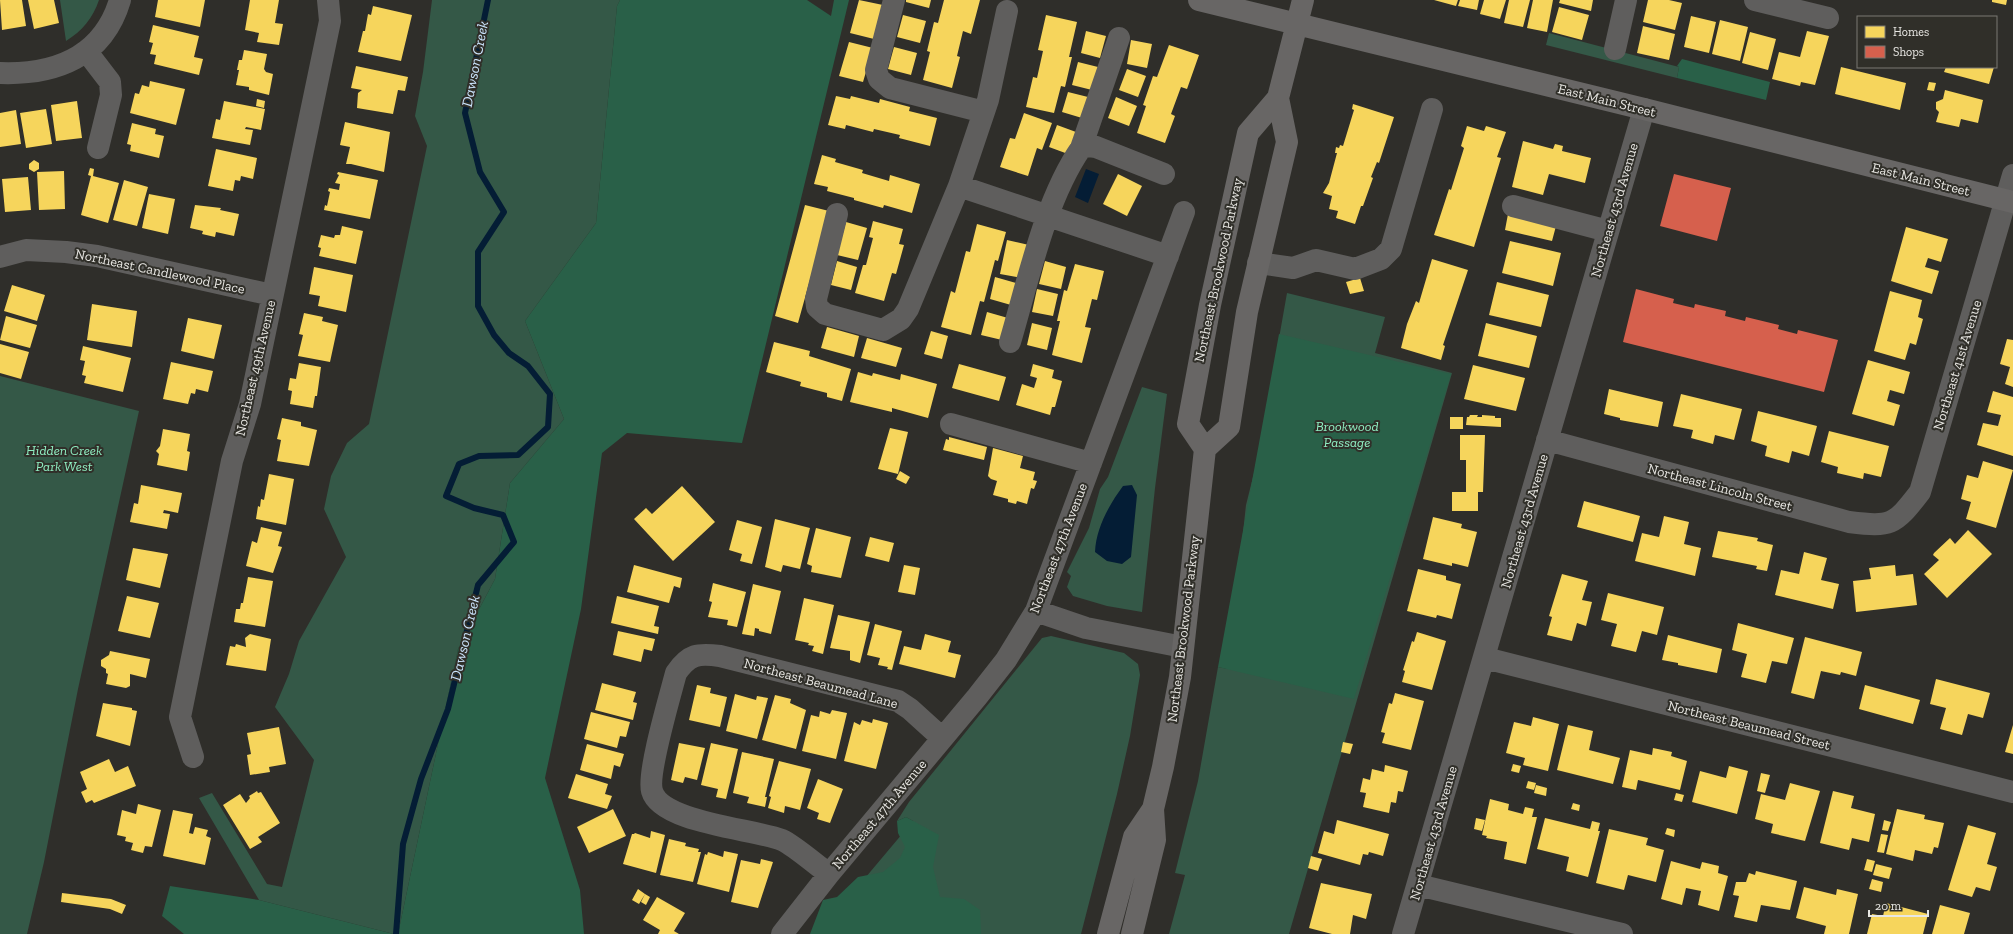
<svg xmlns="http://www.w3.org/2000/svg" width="2013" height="934" font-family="'Zilla Slab',serif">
	<rect width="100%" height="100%" fill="#2f2e2a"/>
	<!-- green -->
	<path fill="#345847" d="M60,0h39c-6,18 -17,31 -33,41z
		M432,0h188l-3,6 -21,217 -71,98 39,98 -54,64 -15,96 -37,70 -60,285h-4l-135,-34 -60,-102 13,-5 55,91 15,3 32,-127 -39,-53 14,-33 10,-33 47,-84 -22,-48 7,-33 16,-33 22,-19 58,-278 -12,-30 8,-44z
		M1549,33l130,34 -2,11 -131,-33z
		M1287,293l98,24 -10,36 77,20 -163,561h-120l16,-59 -10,-2 23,-92 20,-114 10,2 18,-164 12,-48z
		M0,376l139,35 -61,278 -34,173 -17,72h-27z
		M1142,387l25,7 -12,94 -13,124 -35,-6 -34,-10 -6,-9 4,-11 -4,-4 22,-44 11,-39 8,-12z
		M1051,636l73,17 14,11 2,11 -10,61 -13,58 -36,140h-263l95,-113 -7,-4 -9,4 12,-19 133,-164z"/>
	<!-- forest -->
	<path fill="#296048" d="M620,0h187l24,16 3,-16h15l-107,443 -115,-10 -25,20 -21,156 -36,169 35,112 4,44h-186l60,-285 37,-70 15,-96 54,-64 -39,-98 71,-98 21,-217z
		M1682,59l88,23 -4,18 -89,-22 2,-11 -2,-1z
		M1279,334l172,40 -97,325 -136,-32z
		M906,817l33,18 -6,32 7,30 24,2 16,11 1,24h-171l13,-34 14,-3 21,-20 25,-5 17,-14 5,-11 -7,-14 -1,-12z
		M170,886l89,14 135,34h-210l-22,-18z"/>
	<!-- water -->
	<path fill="#041d35" d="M1086,169l13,5 -11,29 -13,-6z
		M1132,485l5,10 -6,62 -9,7 -15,-3 -12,-9c1,-24 14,-47 28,-66z"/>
	<!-- homes -->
	<path fill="#f6d55c" d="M0,0h22l4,26 -24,4z
		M28,0h26l5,23 -25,6z
		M158,0h47l-5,27 -45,-10z
		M250,0h29l-4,23 8,1 -4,21 -22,-3 2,-9 -14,-3z
		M859,0l24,5 -9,34 -24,-6z
		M906,0h25l-2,8 -23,-6z
		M944,0h36l-9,34 -8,-3 -6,25 3,1 -8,31 -29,-8 7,-28 -3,-1 7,-29 4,1z
		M1434,0h24l-2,6z
		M1460,0h19l-2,10 -19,-4z
		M1484,0h22l-6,19 -20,-5z
		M1509,0h21l-7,27 -19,-4z
		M1533,0h20l-6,32 -20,-4z
		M1560,0h33l-2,11 -32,-8z
		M1648,0h21l13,3 -7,27 -32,-8z
		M1992,0h15l-1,5 -14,-3z
		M373,6l39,9 -11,46 -43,-9 5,-21h2l3,-17 3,1z
		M1559,7l30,8 -7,25 -30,-8z
		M903,15l23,6 -6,22 -23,-6z
		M1046,15l31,7 -8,35h3l-7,30 -4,-1 -7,27 -28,-6 7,-30 4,1 6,-27 -5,-1z
		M1691,16l25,6 -7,31 -25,-6z
		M1720,20l28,7 -8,34 -28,-7z
		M153,25l46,11 -5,21 9,2 -4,16 -45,-11 2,-9 -6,-1 3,-11 -4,-1z
		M1643,26l32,8 -6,26 -32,-7z
		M1086,31l20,5 -6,22 -19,-5z
		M1807,31l22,5 -14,49 -14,-3 -1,4 -28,-7 7,-27 21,5z
		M1750,32l26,7 -8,31 -26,-7z
		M1131,40l21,4 -5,24 -20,-4z
		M849,42l24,6 -10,34 -24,-6z
		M1169,45l30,10 -12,34 -6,-2 -10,27 4,2 -10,27 -28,-10 9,-27 -3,-1 10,-29 4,1z
		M894,47l23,6 -6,22 -23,-6z
		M244,50l23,4 -3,15 2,3 7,2 -4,21 -20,-5v-3l-13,-2 3,-15h-2l2,-10h3z
		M1078,62l20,5 -6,23 -20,-5z
		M356,66l52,11 -3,14 -7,-1 -5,24 -36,-6 1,-15 4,-3 -11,-2z
		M1841,67l65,16 -6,27 -65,-16z
		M1946,67h48l-5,17 -45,-12z
		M1127,69l19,7 -8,21 -19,-7z
		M150,81l35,8 -9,36 -46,-12 5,-20 4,1 3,-9 7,2z
		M1929,82l7,1 -2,8 -7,-1z
		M1945,90l38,10 -5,23 -17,-4 -2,8 -23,-5 3,-10 -3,-3v-7l7,-3z
		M1068,92l20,5 -6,21 -20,-6z
		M836,96l14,3 1,-3 28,7 1,-4 30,8 -1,4 28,7 -7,28 -31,-8 1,-3 -26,-6 -1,3 -27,-7 -1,4 -17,-4z
		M1116,97l21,9 -8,20 -21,-8z
		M257,99l8,2 -1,7 -8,-2z
		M77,101l5,37 -26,3 -5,-36z
		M224,101l41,8 -4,21 -15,-3 -1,2 8,1 -3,15 -38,-7 4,-19 4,1z
		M1353,104l41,13 -15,46 -2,-1 -6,15 2,1 -10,28h-2l-6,18 -19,-6 2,-7 -9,-2 3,-13 -9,-3 6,-10 8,-30h-2l1,-6 3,1 1,-3 3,1 11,-36 -2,-1z
		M46,109l6,35 -26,4 -6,-35z
		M16,110l5,34 -21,3v-34z
		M1024,113l28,10 -10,27 -5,-2 -9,28 -28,-9 10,-29 5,1z
		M345,122l45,10 -6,40 -33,-8h-5l4,-17 -10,-2z
		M132,123l24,6 -1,5 9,2 -5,22 -29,-7 1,-6 -4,-1z
		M1057,125l19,7 -8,22 -19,-7z
		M1467,126l17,5 2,-5 20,6 -9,25 4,1 -27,89 -40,-12 15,-46 2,1 13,-42 -3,-2z
		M1523,141l30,8 2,-5 8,2 -1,5 29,7 -6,25 -36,-9 -6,21 -31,-8z
		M216,149l41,9 -4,21 -12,-3 -1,5 -5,-1 -2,11 -25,-5z
		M822,155l14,4 -1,3 28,8 -1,3 27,8 1,-6 30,9 -8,29 -28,-8 -1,3 -29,-8v-2l-27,-7 1,-4 -14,-3z
		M34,160l5,3v6l-5,3 -5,-3v-5z
		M90,168l4,1 -1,7 26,7 -11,40 -27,-8 10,-39 -3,-1z
		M64,171l1,38 -26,1 -2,-38z
		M338,172l40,8 -8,39 -46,-9 1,-5 2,1 3,-14 -2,-1 1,-3 10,2 1,-6 -5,-1 4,-8 -2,-1z
		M1118,174l24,12 -15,30 -24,-12z
		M28,177l3,33 -26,2 -3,-33z
		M124,180l24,7 -11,39 -24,-6z
		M149,194l26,5 -7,35 -26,-6z
		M195,205l26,3 -1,2 19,4 -5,22 -18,-4 -1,5 -13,-3 1,-3 -13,-3z
		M805,205l24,6 -31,112 -23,-7z
		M1508,214l48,12 -4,15 -47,-11z
		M873,221l30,8 -4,15 5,1 -8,29 -4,-1 -8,28 -29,-8 8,-28h3l7,-27 -4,-1z
		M846,222l21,6 -9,32 -21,-5z
		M977,224l29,8 -8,29 -3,-1 -11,42 -4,-1 -9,34 -30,-8 10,-36 4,2 11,-42 4,1z
		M342,226l21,5 -7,33 -37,-8 2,-8 -3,-1 3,-12 13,3 1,-3h5z
		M1906,227l42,12 -7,23 -13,-4 -3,9 14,4 -7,23 -41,-13z
		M1007,240l22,5 -7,33 -22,-4z
		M1510,241l51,12 -8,33 -51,-13z
		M1432,259l36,11 -25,75 2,1 -4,14 -40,-12 6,-24 9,-23 3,2z
		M837,261l20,6 -6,23 -20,-5z
		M1045,261l21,6 -5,22 -22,-5z
		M1075,264l29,7 -7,29 -5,-1 -7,28 6,1 -9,35 -30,-8 8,-34h-3l7,-31 3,1z
		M314,267l39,8 -7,37 -28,-6 2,-10 -11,-2z
		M995,277l21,6 -5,22 -21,-6z
		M1360,278l4,13 -14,3 -4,-12z
		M1497,282l52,13 -8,32 -52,-12z
		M12,285l33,10 -8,26 -33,-10z
		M1037,289l21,5 -5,22 -21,-4z
		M1890,291l32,9 -4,17 5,2 -7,26 -6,-2 -5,17 -31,-9z
		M92,304l45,7 -5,36 -45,-7z
		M987,312l21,6 -6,22 -21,-5z
		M304,313l19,4 -1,4 16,4 -8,37 -32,-6 5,-21 -4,-1z
		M6,316l31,9 -7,23 -30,-8z
		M188,318l34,7 -8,34 -33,-8z
		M1032,323l20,5 -5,22 -20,-5z
		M1486,323l51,13 -8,32 -51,-12z
		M827,327l32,9 -5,21 -33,-9z
		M931,331l17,5 -6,23 -18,-5z
		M867,338l35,10 -6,19 -35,-9z
		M2007,339l6,1v47l-8,-3 5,-17 -10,-3z
		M774,342l36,9 -1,5 42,13 -9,32 -15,-4v-4l-27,-7 1,-4 -35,-10z
		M0,344l29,8 -8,27 -21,-6z
		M83,346l48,12 -8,34 -39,-9 2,-7 -4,-1 3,-14 -5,-1z
		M1868,360l42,12 -6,22 -14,-4 -3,11 13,4 -6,21 -42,-12z
		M171,362l42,9 -5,21 -12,-3 -1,5 -4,-1 -3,11 -25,-5z
		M299,363l22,4 -4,29h-2l-2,12 -23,-4 2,-13 -4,-1 2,-12 6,1z
		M959,364l47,13 -7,24 -47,-13z
		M1033,364l21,6 -2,8 10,3 -7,26h-3l-2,8 -34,-10 6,-21 12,4 3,-10 -7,-2z
		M1473,365l52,13 -9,33 -52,-12z
		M858,372l14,4 1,-3 27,7 1,-6 36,10 -9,34 -36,-10v4l-42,-10z
		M1609,389l54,13 -5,25 -38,-7v-2l-16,-4z
		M1993,391l20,6v59l-36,-11 6,-22 15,3 3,-11 -14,-3z
		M1681,394l61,15 -8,31 -19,-5 -2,9 -22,-6 2,-8 -20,-4z
		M1758,411l59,15 -8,30 -17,-5 -3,12 -24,-7 2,-10 -16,-5z
		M1470,415h8l-1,2h5v-2l13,1v2h6v9l-35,-2 1,-8h2z
		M1450,417h13v12h-13z
		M282,418l19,4v4l16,4 -8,36 -32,-5 4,-21 -4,-1z
		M890,428l18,4 -10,42 -20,-5z
		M163,429l27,5 -3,17 3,1 -3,19 -30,-6 2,-11 -3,-3 4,-5z
		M1829,431l60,15 -8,31 -17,-4 -1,6 -26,-6 1,-6 -17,-5z
		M1460,435h25l-2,57h-5v19h-26v-19h14v-32h-6z
		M949,437l38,10 -3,13 -41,-10 3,-11 3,1z
		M993,448l30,8 -3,12 15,4 -2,8 4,1 -3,8 -3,-1 -4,16 -10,-3 -1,3 -8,-2v-3l-15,-4 4,-14 -6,-2 -3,-3z
		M1983,461l30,9 -17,58 -30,-9 5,-17 -10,-3 6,-24 11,3z
		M900,471l10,6 -4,7 -10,-5z
		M269,474l25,5 -8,46 -30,-6 2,-13 2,1 1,-8 3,1z
		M141,485l41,8 -4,20 -14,-3 -1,3 7,1 -3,15 -37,-7 4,-19 4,1z
		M682,486l33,36 -42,39 -39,-42 12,-11 6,6z
		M1584,501l56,15 -7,26 -56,-15z
		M1664,516l25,6 -5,22 17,4 -6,28 -60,-15 7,-28 17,4z
		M1433,517l29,7 -1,4 16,4 -9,35 -16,-4v3l-29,-7z
		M775,519l35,9 -10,41 -17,-4 -2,7 -16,-5z
		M737,520l25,7 -10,37 -12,-3 2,-7 -13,-4z
		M261,527l21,5 -4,14 4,1 -9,26 -27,-7 6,-25 5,2z
		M816,528l35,9 -10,41 -30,-6 1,-6 -5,-2z
		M1968,530l24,24 -45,44 -23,-24 15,-14 -6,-5 1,-2 16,-15 5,6z
		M1718,531l40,7 -1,3 16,4 -6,26 -11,-2 1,-3 -45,-9z
		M870,537l24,6 -5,19 -24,-6z
		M133,548l35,6 -8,34 -34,-8z
		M1804,552l23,6 -6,22 18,4 -6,25 -58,-14 6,-25 18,4z
		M634,565l48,13 -2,10 -6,-2 -5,17 -42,-11z
		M904,565l16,3 -5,27 -17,-3z
		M1895,565l1,11 17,-2 4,31 -61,7 -3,-31 18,-2 -2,-11z
		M1418,569l28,7v4l15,4 -9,35 -15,-4 -1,3 -29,-7z
		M1562,574l26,7 -6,19 10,2 -6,24 -9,-3 -5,18 -25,-6 5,-18 -3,-1z
		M248,577l25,4 -8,46 -31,-5 2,-13h4l1,-6h2z
		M713,583l33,9 -9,35 -10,-2 1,-5 -20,-3 4,-15 -3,-1z
		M753,584l28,7 -10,43 -12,-3v-2l-4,-1 -1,8 -12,-2z
		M1608,593l56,14 -7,28 -15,-4 -6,21 -25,-6 6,-22 -16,-4z
		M127,596l32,7 -9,35 -32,-7z
		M617,596l42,10 -5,20 5,1 -1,7 -47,-11z
		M804,598l30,7 -11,49 -11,-3 2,-5 -6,-1 1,-2 -14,-3z
		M838,615l32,7 -10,41 -10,-3v-9l-20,-3z
		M1738,623l56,15 -7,26 -15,-3 -6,22 -25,-6 6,-23 -15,-4z
		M875,624l27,7 -10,39 -5,-1 1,-2 -10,-2 2,-7 -13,-3z
		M618,631l37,8 -3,12 -8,-2 -3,13 -28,-7z
		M1417,632l29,9 -14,49 -30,-8 3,-11 -2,-1 9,-29 2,1z
		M250,634l21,5 -5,32 -40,-6 4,-19 5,1 1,-3 10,3 -1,-9z
		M925,634l26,7 -3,11 13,3 -6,23 -56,-14 5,-18 17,4z
		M1668,635l54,14 -5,24 -39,-8v-2l-16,-3z
		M1805,637l57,15 -6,24 -15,-4 -1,3 -19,-4 -7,28 -23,-6z
		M110,651l40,8 -4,19 -16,-4v12l-4,2 -20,-4 2,-10 -2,-1v-4l-5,-3v-6l8,-5z
		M1936,679l54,14 -7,25 -15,-4 -6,21 -22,-6 6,-21 -16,-4z
		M602,683l34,9 -3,10 4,1 -4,17 -38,-10z
		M697,685l14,3 -1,5 17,4 -7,30 -31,-7z
		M1865,685l55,15 -7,24 -54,-15z
		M1395,693l29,8 -13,49 -29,-7 3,-10 -4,-1 8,-29 3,1z
		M735,694l21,6 1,-4 11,2 -11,41 -31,-8z
		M775,695l16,4 -1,4 16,7 -10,39 -34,-9z
		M103,703l29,5v2l5,1 -7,35 -34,-10z
		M832,710l15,3 -11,46 -34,-8 9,-36 8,2 1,-6 10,3z
		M591,712l39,10 -4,15 -6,-1 -3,12 -33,-9z
		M1533,717l26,7 -11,47 -25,-6 2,-7 -19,-5 8,-31 17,4z
		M873,719l15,4 -12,46 -32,-8 10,-39 6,3 2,-5 10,3z
		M1568,725l25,6 -4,19 31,8 -7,26 -56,-14z
		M2013,725v29l-8,-2z
		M279,727l7,37 -17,3 1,5 -20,3 -3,-20 4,-1 -4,-21z
		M1343,742l10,2 -3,10 -9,-2z
		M679,743l26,5 -8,32 -12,-3 -2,6 -12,-3z
		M711,743l27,6 -12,50 -10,-2 2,-8 -17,-4z
		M587,744l37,10 -4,13 -6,-2 -3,14 -31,-9z
		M1653,748l19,4 -1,4 16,5 -7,29 -42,-10 -2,10 -14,-3 8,-37 22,5z
		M742,752l32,7 -9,38h2l-2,10 -18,-4 2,-6 -16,-4z
		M109,759l6,13 13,-6 8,20 -42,17 -2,-3 -6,3 -5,-11 6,-3 -7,-17z
		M779,761l32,8 -11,41 -15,-4 -1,7 -16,-5 3,-11 -2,-1z
		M1513,764l8,2 -2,7 -8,-2z
		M1385,765l23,6 -5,21 -5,-1 -2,12 -5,-1 -2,11 -26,-6 3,-14 -6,-1 3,-14 7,2 2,-11 12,3z
		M1729,766l19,5 -11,43 -45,-12 8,-31 26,7z
		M1761,773l9,2 -5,18 -8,-2z
		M576,774l32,10 -3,10 7,2 -5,13 -39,-11z
		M818,779l25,10 -13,34 -13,-4 2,-6 -12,-5z
		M1528,781l8,2 -2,7 -8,-2z
		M1790,783l30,8 -15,50 -34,-8 2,-9 -18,-5 6,-25 24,6z
		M1536,785l11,3 -1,8 -12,-3z
		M257,791l1,2 3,-1 19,31 -22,14 4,5 -12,7 -27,-44 17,-11 6,9 4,-5 -1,-2z
		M1833,791l21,5 -3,12 24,6 -6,28 -17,-4 -3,12 -29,-7z
		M1676,793l8,2 -2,7 -8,-2z
		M1490,799l19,5 -1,6 15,4 2,-7 9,2 -2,8h5l-11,47 -22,-5 3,-17 -21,-4 1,-2 -5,-1z
		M1573,803l7,2 -1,6 -8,-2z
		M138,804l23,6 -9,37 -7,-1 -2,7 -12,-3 2,-7 -8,-2 1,-4 -9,-2 5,-25 14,4z
		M613,809l13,27 -37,17 -12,-26z
		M1897,809l28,6 -1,4 20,4 -6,25 -4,-1 -2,7 -17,-4 -2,11 -27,-7z
		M173,810l20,4 -4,19 4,1 2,-7 13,3 -2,6 5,2 -6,27 -42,-9z
		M1476,818l9,2 -3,11 -8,-2z
		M1545,818l45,11 2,-8 8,2 -2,8h2l-12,46 -22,-6 3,-14 -32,-8z
		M1337,820l52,14 -6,22 -14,-4 -1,3 -5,-1 -3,11 -42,-12 6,-22 10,3z
		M1884,820l7,2 -3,9 -6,-1z
		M1968,825l28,8 -9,31 10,3 -7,24 -14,-4 -4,10 -24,-7z
		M1667,828l8,2 -1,7 -9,-3z
		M1609,829l39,9 -2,7 18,5 -8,32 -28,-7 -4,15 -28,-7z
		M651,831l14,4 -9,38 -33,-9 9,-30h2l1,-1 15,5z
		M1881,834l7,1 -4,18 -7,-1z
		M669,839l17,4 -1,3 14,3 -1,3h3l-8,30 -33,-7z
		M724,851l14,3 -9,38 -32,-8 8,-30 2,1 1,-3 15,5z
		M1311,856l11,3 -4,12 -10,-3z
		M761,859l12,3 -15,46 -27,-6 10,-42 19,4z
		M1867,859l8,2 -3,11 -8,-2z
		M1671,861l29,8 2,-7 17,4 -1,7 10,3 -9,35 -21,-6 3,-14 -15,-3 -4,17 -21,-6z
		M1876,864l16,4 -3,11 -16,-4z
		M1756,871l41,10 -7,29 -29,-5 -4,17 -23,-5 5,-21 -6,-1 3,-13h10l3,-9 6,2z
		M1872,879l11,3 -2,10 -12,-3z
		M1321,883l51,11 -6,25 -13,-4 -3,19h-18l-23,-6z
		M1804,887l32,8 1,-6 21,5 -9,40h-25l2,-8 -30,-8z
		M638,889l7,5 -6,10 -7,-4z
		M62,893l49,6 15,6 -4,9 -12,-5 -49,-7z
		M645,894l5,3 -4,8 -5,-3z
		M657,897l28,16 -11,18 5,3h-21l2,-4 -17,-10z
		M1886,903l42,11 -5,20h-56l5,-20 11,2z
		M1940,905l30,8 -6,21h-32z"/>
	<!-- shops -->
	<path fill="#d6604d" d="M1674,174l57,14 -14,53 -57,-15z
		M1636,289l38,10 -1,4 21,5 1,-4 31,7 -1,5 20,5 1,-4 33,8 -1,4 19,5 1,-4 40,10 -14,52 -201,-50z"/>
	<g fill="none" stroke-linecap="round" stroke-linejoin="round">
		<!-- stream -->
		<path stroke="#041d35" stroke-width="6" d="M396,934l7,-90 18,-65 27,-70 30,-124 36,-43 -11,-27 -29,-7 -28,-12 13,-32 20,-8 39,-1 30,-28 2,-33 -22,-28 -19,-13 -15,-18 -16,-29v-54l26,-40 -24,-40 -15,-59 23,-113"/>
		<!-- minor -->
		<path stroke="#5f5e5d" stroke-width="22" d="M894,0l-18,70 3,9 11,9 94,24
			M1755,0l73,18
			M1007,11l-19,89 -29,86 209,70
			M1615,49l11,-49
			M87,52l23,30 1,13 -13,53
			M0,73c56,2 103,-16 120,-73
			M1081,148l38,-110
			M1513,206l95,25
			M837,214l-21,85 1,8 8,7 58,16 18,-11 7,-10 51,-123
			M0,257l26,-7 40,2 31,4 175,39
			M1258,263l35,5 23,-8 39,9 26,-10 10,-10 41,-140
			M1010,342c18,-61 35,-142 71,-194l8,-2 7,1 68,27
			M951,424l140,39
			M1547,440l302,82c42,5 45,4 71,-30l93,-317
			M1036,611l50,17 97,19
			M1485,658l528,134
			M193,757l-13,-40 52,-256 18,-57 80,-383 -2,-21
			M829,874c-13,-9 -34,-28 -47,-34 -27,-11 -121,-17 -130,-49 -5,-18 18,-95 24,-118 13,-19 22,-20 44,-17l178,45 12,8 32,29
			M1418,885l204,49
			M782,934l47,-60 148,-177 29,-37 30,-49 148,-399
			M1403,934l241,-825"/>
		<!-- major -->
		<path stroke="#686665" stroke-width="22" d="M1199,0l445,109 369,93
			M1205,449l24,-22 18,-115 40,-170 -9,-44 25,-98
			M1108,934l26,-97 19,-28
			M1132,934l23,-94 -2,-31 10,-42 17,-90 25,-228 -17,-25 22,-119 38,-172 30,-35"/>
	</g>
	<g text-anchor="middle" stroke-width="4" stroke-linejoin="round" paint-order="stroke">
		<!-- street labels -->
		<g font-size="14" fill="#e8e7e3" stroke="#302f29">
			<text transform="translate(1607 100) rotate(14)" y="5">East Main Street</text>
			<text transform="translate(1921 179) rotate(14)" y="5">East Main Street</text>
			<text transform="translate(1614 210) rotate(-74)" y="5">Northeast 43rd Avenue</text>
			<text transform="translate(1218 270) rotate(-78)" y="5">Northeast Brookwood Parkway</text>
			<text transform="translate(160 271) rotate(12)" y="5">Northeast Candlewood Place</text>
			<text transform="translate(1957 365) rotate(-73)" y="5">Northeast 41st Avenue</text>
			<text transform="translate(255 368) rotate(-77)" y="5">Northeast 49th Avenue</text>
			<text transform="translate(1720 487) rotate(15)" y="5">Northeast Lincoln Street</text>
			<text transform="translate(1524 521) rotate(-74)" y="5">Northeast 43rd Avenue</text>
			<text transform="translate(1058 548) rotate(-69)" y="5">Northeast 47th Avenue</text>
			<text transform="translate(1183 629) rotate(-83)" y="5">Northeast Brookwood Parkway</text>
			<text transform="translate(821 683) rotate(15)" y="5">Northeast Beaumead Lane</text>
			<text transform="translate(1749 725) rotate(14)" y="5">Northeast Beaumead Street</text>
			<text transform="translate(879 814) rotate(-50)" y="5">Northeast 47th Avenue</text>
			<text transform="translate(1433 833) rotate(-74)" y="5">Northeast 43rd Avenue</text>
		</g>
		<!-- park labels -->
		<g font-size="14" font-style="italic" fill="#8feec2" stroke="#302f29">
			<text x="1347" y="431">Brookwood<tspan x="1347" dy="16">Passage</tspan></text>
			<text x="64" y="455">Hidden Creek<tspan x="64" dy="16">Park West</tspan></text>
		</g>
		<!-- water labels -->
		<g font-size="15" font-style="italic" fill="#cbe4fd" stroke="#302f29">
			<text transform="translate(475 64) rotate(-79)" y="5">Dawson Creek</text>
			<text transform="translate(465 638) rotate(-77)" y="5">Dawson Creek</text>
		</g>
	</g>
	<!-- legend -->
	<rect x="1857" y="16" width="140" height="52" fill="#302f29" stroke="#7a7973"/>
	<rect x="1865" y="26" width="20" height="12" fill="#f6d55c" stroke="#7a7973"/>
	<text x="1893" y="36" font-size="12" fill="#e8e7e3">Homes</text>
	<rect x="1865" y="46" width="20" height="12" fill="#d6604d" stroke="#7a7973"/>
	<text x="1893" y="56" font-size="12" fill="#e8e7e3">Shops</text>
	<!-- scale -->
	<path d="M1869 910v6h59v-6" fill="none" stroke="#e8e7e3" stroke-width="2"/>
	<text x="1875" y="910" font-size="12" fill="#e8e7e3" stroke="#302f29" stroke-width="3" paint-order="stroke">20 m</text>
</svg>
